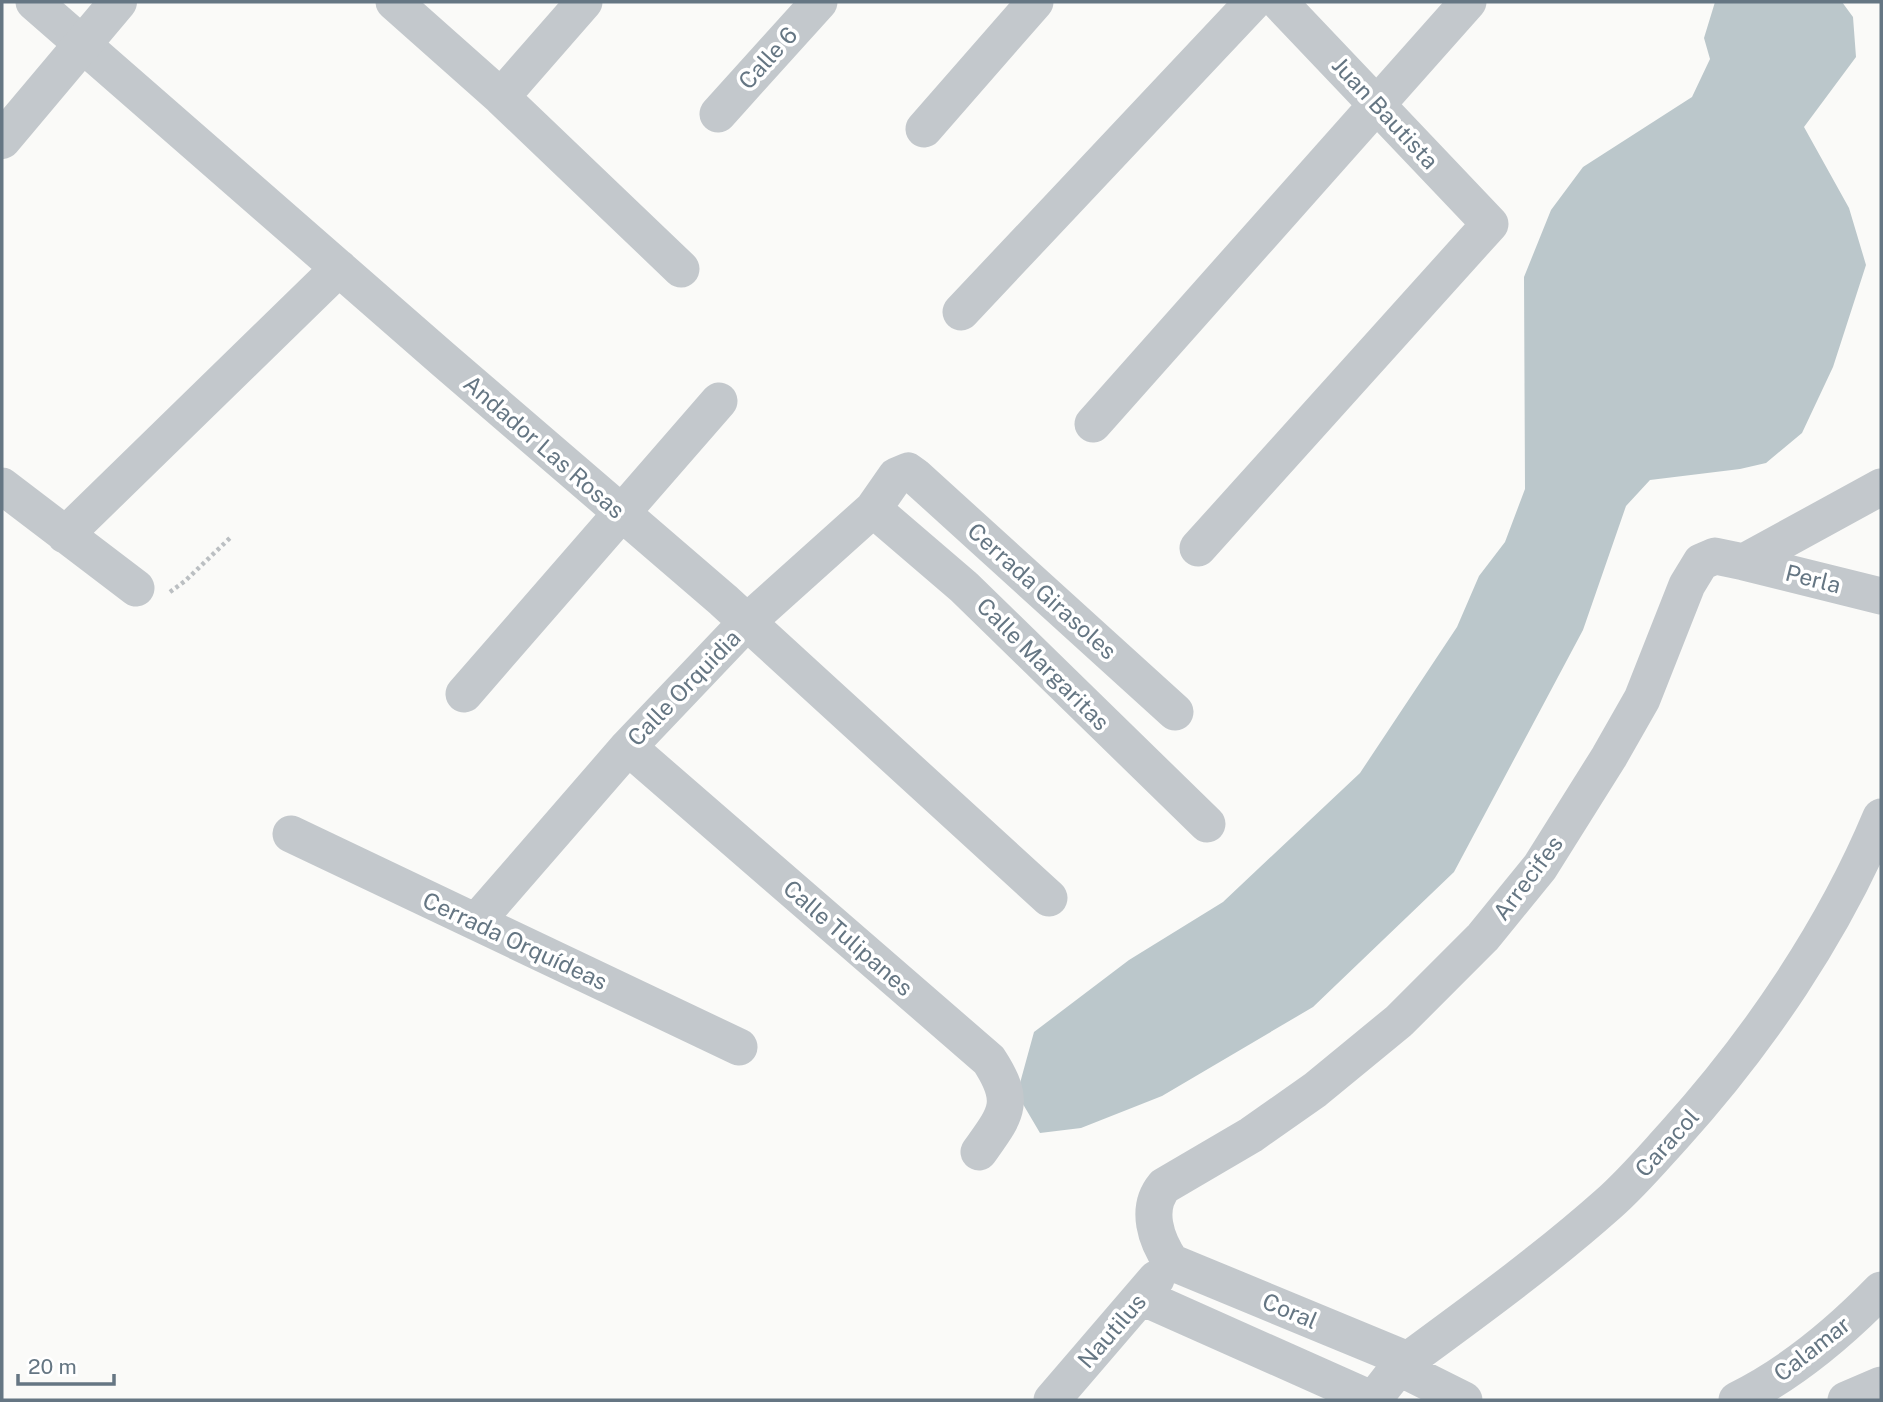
<svg xmlns="http://www.w3.org/2000/svg" width="1883" height="1402" font-family="'Public Sans',sans-serif">
	<rect width="100%" height="100%" fill="#fafaf8"/>
	<!-- water -->
	<path fill="#bbc7cb" d="M1715,2h127l11,15 3,40 -52,70 45,81 17,57 -33,102 -31,66 -36,30 -26,6 -90,11 -24,26 -43,124 -129,242 -141,135 -151,89 -81,32 -41,5 -23,-39 17,-62 95,-72 94,-58 137,-129 97,-146 22,-51 26,-34 20,-53 -1,-212 27,-67 32,-43 109,-70 18,-38 -6,-21z"/>
	<g fill="none" stroke-linecap="round" stroke-linejoin="round">
		<!-- path -->
		<path stroke="#bbbfc2" stroke-width="4.5" stroke-dasharray="3.5 3.5" stroke-linecap="butt" d="M170,592l15,-11 45,-43"/>
		<!-- minor -->
		<path stroke="#c3c8cc" stroke-width="37" d="M34,2l410,358 279,240 326,298
			M394,2l107,95 180,172
			M501,97l83,-95
			M718,114l101,-112
			M924,129l111,-127
			M961,312l292,-310
			M1093,424l375,-422
			M2,486l134,102
			M873,509l91,78 243,237
			M65,535l274,-267
			M1198,548l292,-324 -211,-222
			M1744,562l137,34
			M464,694l255,-293
			M628,747l361,313c28,43 17,54 -10,92
			M291,834l448,213
			M476,922l152,-175 119,-125 126,-113 23,-33 12,-5 7,5 260,236
			M1171,1262c-15,-22 -26,-53 -7,-76l87,-51 64,-45 84,-69 84,-84 57,-70 69,-110 33,-58 45,-114 14,-23 14,-6 29,6 137,-75
			M1171,1262l237,98
			M1142,1297l231,103
			M1400,1368l64,32
			M1052,1400l104,-121
			M1373,1400l22,-28 13,-12c68,-50 137,-100 200,-156 24,-21 45,-46 66,-69 84,-93 159,-203 207,-318
			M1737,1400c53,-26 103,-68 144,-110
			M1846,1400l35,-15"/>
		<!-- tertiary -->
		<path stroke="#c3c8cc" stroke-width="38" d="M2,140l116,-138"/>
	</g>
	<g text-anchor="middle" stroke-width="7" stroke-linejoin="round" paint-order="stroke">
		<!-- street labels -->
		<g font-size="23" fill="#657683" stroke="#fff">
			<text transform="translate(768 58) rotate(-48)" y="8">Calle 6</text>
			<text transform="translate(1385 113) rotate(47)" y="8">Juan Bautista</text>
			<text transform="translate(544 447) rotate(41)" y="8">Andador Las Rosas</text>
			<text transform="translate(1813 579) rotate(14)" y="8">Perla</text>
			<text transform="translate(1042 591) rotate(42)" y="8">Cerrada Girasoles</text>
			<text transform="translate(1043 664) rotate(45)" y="8">Calle Margaritas</text>
			<text transform="translate(684 688) rotate(-46)" y="8">Calle Orquidia</text>
			<text transform="translate(1528 878) rotate(-53)" y="8">Arrecifes</text>
			<text transform="translate(848 938) rotate(41)" y="8">Calle Tulipanes</text>
			<text transform="translate(515 941) rotate(25)" y="8">Cerrada Orquídeas</text>
			<text transform="translate(1667 1143) rotate(-48)" y="8">Caracol</text>
			<text transform="translate(1290 1311) rotate(23)" y="8">Coral</text>
			<text transform="translate(1112 1331) rotate(-49)" y="8">Nautilus</text>
			<text transform="translate(1812 1349) rotate(-38)" y="8">Calamar</text>
		</g>
	</g>
	<!-- border -->
	<rect width="1883" height="1402" fill="none" stroke="#657683" stroke-width="7"/>
	<!-- scale -->
	<path d="M18 1374v10h96v-10" fill="none" stroke="#657683" stroke-width="3.5"/>
	<text x="28" y="1374" font-size="21" fill="#657683" stroke="#ffffff" stroke-width="5" paint-order="stroke">20 m</text>
</svg>
